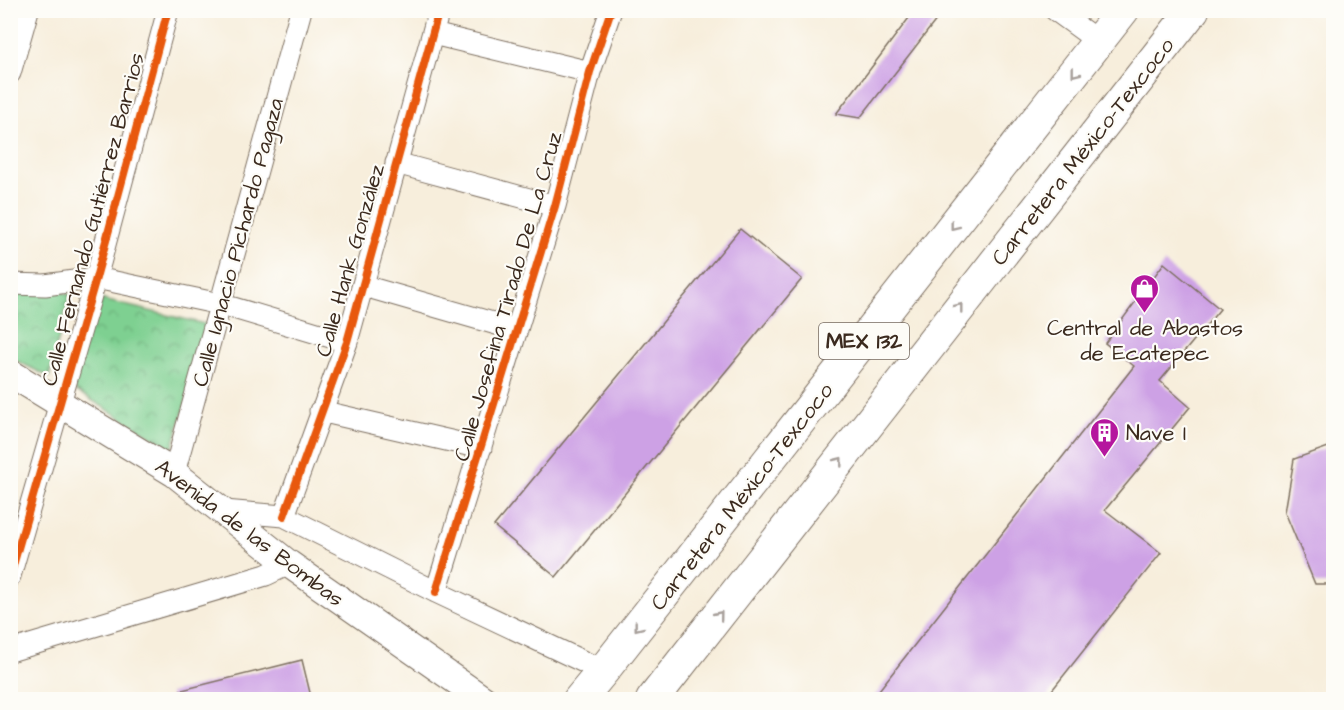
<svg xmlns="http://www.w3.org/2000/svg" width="1344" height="710" font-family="'Architects Daughter',sans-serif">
	<defs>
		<pattern id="park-crowns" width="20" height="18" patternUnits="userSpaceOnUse" patternTransform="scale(1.5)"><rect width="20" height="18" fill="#7ed091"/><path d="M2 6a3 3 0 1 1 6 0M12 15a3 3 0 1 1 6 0" fill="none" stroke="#68a976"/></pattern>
	</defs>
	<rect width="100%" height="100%" fill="#fdfcf7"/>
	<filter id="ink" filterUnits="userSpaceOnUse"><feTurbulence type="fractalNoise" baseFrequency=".0167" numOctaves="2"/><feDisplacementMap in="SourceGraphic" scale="12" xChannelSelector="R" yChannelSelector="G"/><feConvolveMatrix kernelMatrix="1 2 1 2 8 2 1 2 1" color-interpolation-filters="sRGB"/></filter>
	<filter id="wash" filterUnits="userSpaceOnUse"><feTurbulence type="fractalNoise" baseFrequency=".008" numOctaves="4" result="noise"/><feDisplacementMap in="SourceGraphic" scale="24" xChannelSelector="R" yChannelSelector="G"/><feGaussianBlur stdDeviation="1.35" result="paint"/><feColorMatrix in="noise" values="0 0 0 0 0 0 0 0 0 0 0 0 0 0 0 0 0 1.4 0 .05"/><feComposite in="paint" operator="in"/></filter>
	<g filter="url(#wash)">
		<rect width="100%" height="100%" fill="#f7eedc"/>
		<!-- park -->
		<path fill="url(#park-crowns)" stroke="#5c7d58" stroke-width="1.5" d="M10,282l60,12 -21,83 -38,-19z
			M95,298l114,27 -37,124 -107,-65z"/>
		<g id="blocks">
			<!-- building -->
			<path fill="#cda1e5" d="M915,10h29l-84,108 -24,-4z
				M740,229l62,50 -246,298 -62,-51z
				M1164,263l56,46 -60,72 30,26 -85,103 56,43 -116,146h-173l262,-333 -29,-23z
				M1334,445v139h-19l-30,-72 9,-53z
				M302,660l9,37 -10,2h-130l-1,-6z"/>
		</g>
	</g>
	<g filter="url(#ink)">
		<use href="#blocks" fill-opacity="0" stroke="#7d6f60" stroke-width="1.5"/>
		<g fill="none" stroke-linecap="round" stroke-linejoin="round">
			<defs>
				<path id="minor" d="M1055,10l44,32
					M433,34l157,38
					M10,73l18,-63
					M396,163l159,43
					M10,284l35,1 51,-7 124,26 127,38
					M364,286l153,44
					M320,411l161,37
					M174,473l127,-463
					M224,511l60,5 152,76 167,79
					M284,516l63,-174 92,-332
					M10,576l86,-298 72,-268
					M436,592l119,-386 35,-134 21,-62
					M10,651l256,-76 23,-11"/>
				<path id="major" d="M10,373l164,100 115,91 195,136"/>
				<path id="highway" d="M579,700l24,-29 520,-661
					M652,700l541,-690"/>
			</defs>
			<!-- minor casing -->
			<use href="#minor" stroke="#7d6f60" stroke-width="23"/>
			<!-- major casing -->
			<use href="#major" stroke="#7d6f60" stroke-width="29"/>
			<!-- highway casing -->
			<use href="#highway" stroke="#7d6f60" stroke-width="34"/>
			<!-- minor -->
			<use href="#minor" stroke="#fff" stroke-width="21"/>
			<!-- major -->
			<use href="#major" stroke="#fff" stroke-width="27"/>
			<!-- highway -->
			<use href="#highway" stroke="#fff" stroke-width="32"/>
			<defs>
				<path id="cycleway" d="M284,516l63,-174 92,-332
					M10,576l86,-298 72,-268
					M436,592l119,-386 35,-134 21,-62"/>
			</defs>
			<!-- cycleway casing -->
			<use href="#cycleway" stroke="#fdfcf7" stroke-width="11"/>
			<!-- cycleway -->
			<use href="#cycleway" stroke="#e8590c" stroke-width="8"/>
		</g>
		<!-- one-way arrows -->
		<defs><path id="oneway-chevron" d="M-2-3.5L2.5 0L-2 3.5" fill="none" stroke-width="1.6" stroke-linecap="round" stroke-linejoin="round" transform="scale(1.5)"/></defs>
		<g stroke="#a79f9a">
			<use href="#oneway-chevron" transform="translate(1075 73) rotate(128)"/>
			<use href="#oneway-chevron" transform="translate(954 226) rotate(128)"/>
			<use href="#oneway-chevron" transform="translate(959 307) rotate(-52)"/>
			<use href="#oneway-chevron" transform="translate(839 461) rotate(-52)"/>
			<use href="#oneway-chevron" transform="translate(719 615) rotate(-51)"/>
			<use href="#oneway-chevron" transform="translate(638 627) rotate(128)"/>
		</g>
	</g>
	<!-- icons -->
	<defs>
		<symbol id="shop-pin" viewBox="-11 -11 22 30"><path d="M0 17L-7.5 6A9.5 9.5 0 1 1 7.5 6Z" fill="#b5179e" stroke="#fdfcf7"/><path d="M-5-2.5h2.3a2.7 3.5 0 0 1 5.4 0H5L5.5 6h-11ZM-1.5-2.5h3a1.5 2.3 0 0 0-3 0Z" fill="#fff"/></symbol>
		<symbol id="building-pin" viewBox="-11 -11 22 30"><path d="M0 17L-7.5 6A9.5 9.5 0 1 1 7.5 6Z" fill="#b5179e" stroke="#fdfcf7"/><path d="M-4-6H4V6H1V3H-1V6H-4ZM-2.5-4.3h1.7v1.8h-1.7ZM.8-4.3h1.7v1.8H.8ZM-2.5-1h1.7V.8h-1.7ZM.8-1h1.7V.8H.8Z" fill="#fff"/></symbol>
	</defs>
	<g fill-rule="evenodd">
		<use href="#shop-pin" x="1128" y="272" width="33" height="45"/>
		<use href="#building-pin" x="1088" y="416" width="33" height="45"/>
	</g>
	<g text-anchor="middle" stroke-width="4.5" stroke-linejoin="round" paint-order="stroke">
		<!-- shield labels -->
		<rect fill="#fdfcf7" stroke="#75695f" stroke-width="1.5" x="819" y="323" width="90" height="36" rx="4.5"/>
		<g font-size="21" font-weight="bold" fill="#3b2a1e">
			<text x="864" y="348">MEX 132</text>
		</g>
		<!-- street labels -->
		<g font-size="22" fill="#3b2a1e" stroke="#fdfcf7">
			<text transform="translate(1082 151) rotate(-52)" y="8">Carretera México-Texcoco</text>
			<text transform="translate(92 219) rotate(-75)" y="8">Calle Fernando Gutiérrez Barrios</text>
			<text transform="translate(237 242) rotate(-75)" y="8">Calle Ignacio Pichardo Pagaza</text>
			<text transform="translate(349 260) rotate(-74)" y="8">Calle Hank González</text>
			<text transform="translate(507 296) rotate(-74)" y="8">Calle Josefina Tirado De La Cruz</text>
			<text transform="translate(741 496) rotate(-52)" y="8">Carretera México-Texcoco</text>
			<text transform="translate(250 532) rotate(37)" y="8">Avenida de las Bombas</text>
		</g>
		<!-- poi labels -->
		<g font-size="22" fill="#3b2a1e" stroke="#fdfcf7">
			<text x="1145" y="335">Central de Abastos<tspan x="1145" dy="25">de Ecatepec</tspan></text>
			<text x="1126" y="440" text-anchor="start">Nave I</text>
		</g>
	</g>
	<!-- margin -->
	<rect width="1344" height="710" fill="none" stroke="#fdfcf7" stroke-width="36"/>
</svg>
